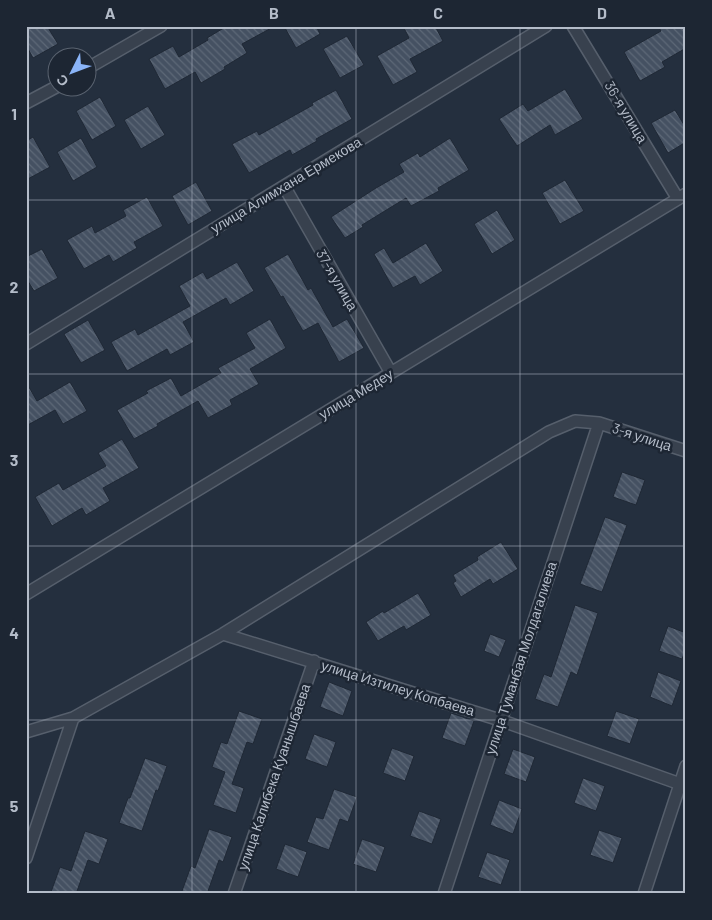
<svg xmlns="http://www.w3.org/2000/svg" width="712" height="920" font-family="Barlow,sans-serif">
	<defs>
		<pattern id="building-back-hatch" width="6" height="6" patternUnits="userSpaceOnUse" patternTransform="scale(1.25)"><rect width="6" height="6" fill="#455162"/><path d="M-1 5l2 2M0 0l6 6M5-1l2 2" fill="none" stroke="#5d6877"/></pattern>
	</defs>
	<rect width="100%" height="100%" fill="#242f3e"/>
	<!-- building -->
	<path fill="url(#building-back-hatch)" stroke="#1f2835" d="M26,26h21l11,18 -25,14 -7,-13z
		M227,26h48l-33,18 5,9 -23,14 1,2 -24,14 -6,-11 -30,17 -16,-30 24,-13 6,11 29,-17 -1,-2z
		M284,26h32l4,8 -24,14z
		M403,26h32l8,15 -33,18 7,13 -24,13 -16,-29 32,-18z
		M658,26h28v22l-24,14 3,5 -25,14 -16,-29 37,-21z
		M347,36l17,29 -24,13 -17,-29z
		M565,89l18,30 -28,16 -5,-10 -33,21 -18,-27 24,-15 5,7z
		M336,90l16,29 -36,20 1,2 -25,14 -2,-5 -41,23 -17,-29 25,-13 2,4 54,-30 -1,-2z
		M100,97l16,29 -24,14 -16,-29z
		M148,106l17,29 -24,14 -17,-29z
		M675,110l11,18v14l-18,11 -17,-30z
		M33,137l17,30 -24,13v-39z
		M81,138l16,29 -24,14 -16,-29z
		M450,138l19,32 -31,18 1,3 -28,15 -5,-8 -44,27 1,2 -18,11 -14,-21 45,-29 28,-16 -5,-8 19,-11 2,4z
		M565,180l19,31 -24,13 -18,-31z
		M196,182l16,29 -24,14 -16,-29z
		M147,197l16,29 -29,16 3,6 -24,14 -4,-7 -25,14 -17,-29 25,-14 3,7 31,-17 -3,-6z
		M497,210l18,30 -23,14 -18,-30z
		M426,243l17,28 -23,14 -5,-9 -22,12 -19,-34 10,-6 9,15z
		M42,249l16,29 -24,13 -8,-13v-21z
		M288,254l20,36 3,-2 22,39 14,-8 17,29 -25,14 -21,-39 -15,8 -20,-35 -2,1 -17,-29z
		M237,262l17,29 -24,14 -4,-7 -43,24 11,20 -24,13 -3,-6 -40,22 -16,-29 24,-13 3,6 52,-29 -11,-20 24,-14 4,7z
		M270,319l16,29 -36,21 9,15 -29,16 2,5 -24,13 -10,-17 -41,23 1,2 -24,13 -17,-29 31,-17 -2,-2 25,-13 10,18 40,-23 -3,-5 37,-20 -9,-15z
		M88,320l17,30 -24,13 -17,-29z
		M26,382l11,19 33,-19 17,29 -24,13 -8,-14 -29,16z
		M122,439l17,29 -36,20 7,13 -24,14 -4,-7 -30,18 -17,-29 24,-14 4,7 43,-24 -8,-13z
		M622,472l23,8 -9,25 -23,-8z
		M605,517l22,8 -25,67 -22,-8z
		M501,542l17,27 -25,15 -3,-5 -29,18 -8,-14 3,-2 -3,-6 25,-15 -1,-3z
		M418,593l13,22 -25,15 -2,-4 -26,15 -12,-19 17,-11 1,2z
		M575,605l23,8 -21,62 -6,-3 -13,35 -23,-8 9,-25 7,3z
		M668,626l18,7v16l-4,10 -23,-8z
		M490,634l16,6 -7,17 -15,-6z
		M658,672l23,9 -9,25 -22,-9z
		M329,682l23,9 -9,25 -23,-9z
		M239,711l23,8 -9,25 -6,-2 -15,42 12,4 -8,25 -23,-8 12,-33 -13,-5 9,-25 6,2z
		M616,711l23,8 -9,25 -23,-8z
		M451,713l23,8 -9,25 -23,-8z
		M314,734l22,8 -9,25 -22,-8z
		M392,748l22,8 -9,25 -22,-8z
		M513,749l22,8 -9,25 -22,-8z
		M145,758l22,8 -9,25 -2,-1 -14,41 -23,-8 9,-25h2z
		M583,778l22,8 -9,25 -22,-8z
		M334,789l23,8 -9,25 -8,-3 -11,31 -22,-8 9,-25 7,2z
		M499,800l23,9 -9,25 -23,-9z
		M419,811l22,8 -9,25 -22,-8z
		M209,829l23,8 -9,25 -4,-2 -12,34h-18l-7,-3 9,-25 4,2z
		M599,830l23,8 -9,25 -23,-8z
		M85,831l23,8 -9,25 -11,-4 -12,34h-19l-6,-2 9,-25 11,4z
		M362,839l23,8 -9,25 -23,-8z
		M285,844l22,8 -9,25 -22,-8z
		M487,852l23,8 -9,25 -23,-8z"/>
	<g fill="none" stroke-linecap="round" stroke-linejoin="round">
		<defs>
			<path id="minor" d="M573,26l105,173
				M88,68l73,-42
				M26,103l32,-17
				M284,186l107,187
				M26,344l520,-318
				M26,594l660,-400
				M223,634l277,86 186,66
				M26,732l47,-14 150,-84 326,-202 26,-11 24,2 87,28
				M26,858l47,-140
				M234,894l80,-233
				M444,894l155,-471
				M644,894l42,-128"/>
		</defs>
		<!-- minor casing -->
		<use href="#minor" stroke="#565f6c" stroke-width="14"/>
		<!-- minor -->
		<use href="#minor" stroke="#38414e" stroke-width="11"/>
	</g>
	<!-- grid -->
	<path fill="none" stroke="#b4bcc9" stroke-width="1" stroke-opacity="0.55" d="M192,26v868M356,26v868M520,26v868M26,200h660M26,374h660M26,546h660M26,720h660"/>
	<g text-anchor="middle" stroke-width="5" stroke-linejoin="round" paint-order="stroke">
		<!-- street labels -->
		<g font-size="14" fill="#b4bcc9" stroke="#1d2633">
			<text transform="translate(626 112) rotate(59)" y="5">36-я улица</text>
			<text transform="translate(286 185) rotate(-31)" y="5">улица Алимхана Ермекова</text>
			<text transform="translate(337 280) rotate(60)" y="5">37-я улица</text>
			<text transform="translate(356 394) rotate(-31)" y="5">улица Медеу</text>
			<text transform="translate(642 437) rotate(18)" y="5">3-я улица</text>
			<text transform="translate(521 658) rotate(-72)" y="5">улица Туманбая Молдагалиева</text>
			<text transform="translate(398 688) rotate(17)" y="5">улица Изтилеу Копбаева</text>
			<text transform="translate(274 777) rotate(-71)" y="5">улица Калибека Куанышбаева</text>
		</g>
	</g>
	<!-- border -->
	<rect width="712" height="920" fill="none" stroke="#1d2633" stroke-width="55"/>
	<!-- north arrow -->
	<g transform="translate(72 72) rotate(228)"><circle r="24" fill="#1d2633" stroke="#59626f"/>
	<path d="M0-4L9 19L0 12L-9 19Z" fill="#8ab4f8"/>
	<text y="-8" font-size="14" font-weight="bold" text-anchor="middle" fill="#b4bcc9">С</text>
	</g>
	<rect x="28" y="28" width="656" height="864" fill="none" stroke="#b4bcc9" stroke-width="2"/>
	<g font-size="16" text-anchor="middle" font-weight="bold" fill="#b4bcc9">
		<text x="110" y="19">A</text>
		<text x="274" y="19">B</text>
		<text x="438" y="19">C</text>
		<text x="602" y="19">D</text>
		<text x="14" y="120">1</text>
		<text x="14" y="293">2</text>
		<text x="14" y="466">3</text>
		<text x="14" y="639">4</text>
		<text x="14" y="812">5</text>
	</g>
</svg>
